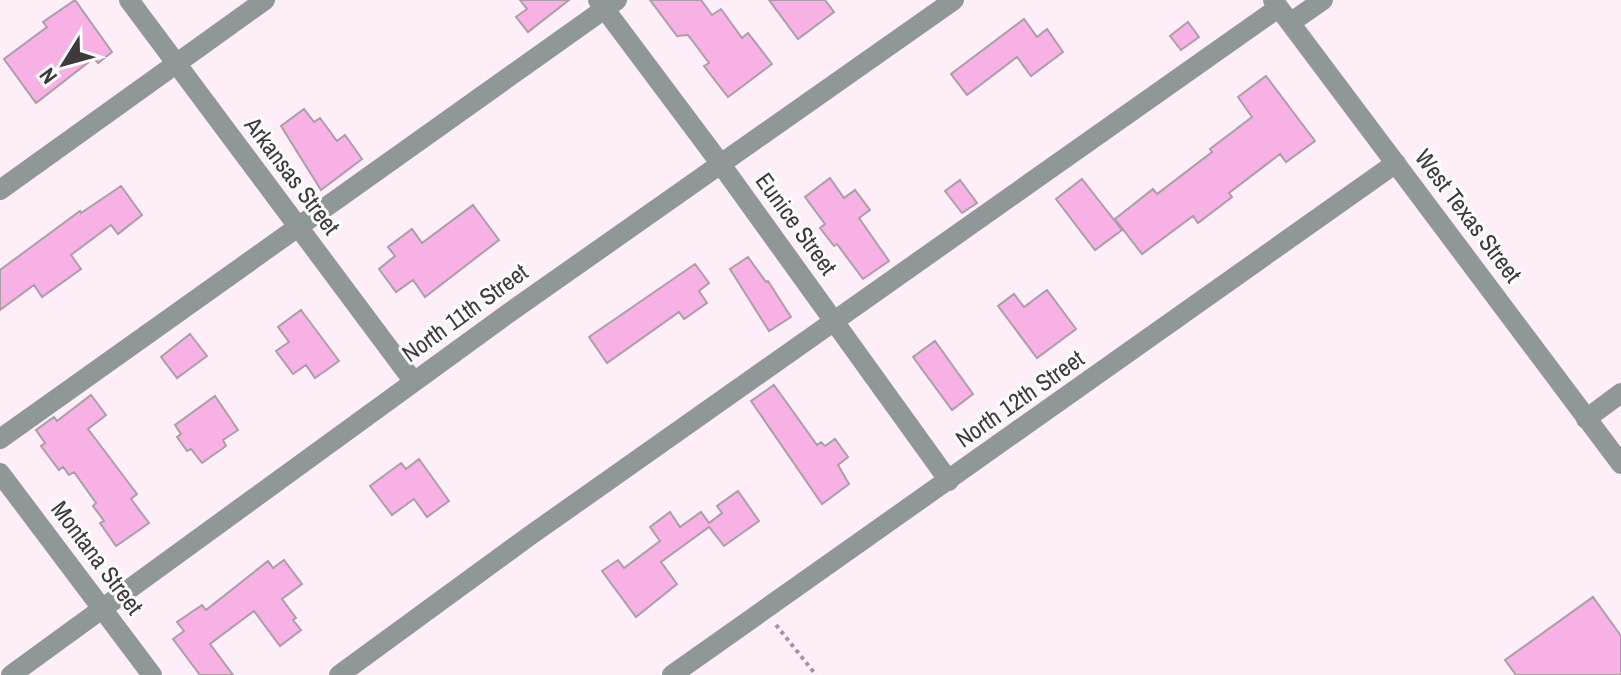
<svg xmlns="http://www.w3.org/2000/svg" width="1621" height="675" font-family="'Archivo Narrow',sans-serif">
	<rect width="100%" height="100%" fill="#fdeef8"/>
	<!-- building -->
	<path fill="#f8b1e5" stroke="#ac9ea7" stroke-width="2" d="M75,0l37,52 -14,11 -4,-5 -58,45 -32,-44 43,-32 -4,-5z
		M520,0h49l-41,32 -12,-15 11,-8z
		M650,0h51l11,15 9,-6 21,29 6,-5 24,31 -44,33 -24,-31 5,-3 -21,-28 -11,1z
		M769,0h56l9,12 -36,27z
		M1024,19l13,18 10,-8 16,23 -32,24 -14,-19 -50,38 -16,-21z
		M1188,22l11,15 -18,13 -11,-14z
		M1266,76l49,65 -29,21 -6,-8 -51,39 3,4 -34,26 -5,-7 -51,38 -27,-35 38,-30 4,5 55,-42 -2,-3 42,-32 -14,-20z
		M304,109l10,13 6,-4 17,23 8,-6 17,24 -41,31 -40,-64z
		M830,178l14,20 11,-8 15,20 -11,8 30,43 -26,18 -26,-35 -3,2 -14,-18 5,-4 -20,-27z
		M1082,179l40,51 -27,20 -39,-51z
		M960,180l17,23 -15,10 -17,-22z
		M121,186l21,29 -24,19 -7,-9 -40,30 10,14 -39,28 -8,-12 -34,25v-40l80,-59 1,2z
		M473,205l26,35 -74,57 -12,-17 -17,12 -17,-23 16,-13 -7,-9 24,-18 10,14z
		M748,257l18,25 2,-1 23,36 -22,14 -39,-62z
		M695,264l14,19 -10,8 8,12 -23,16 -5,-7 -72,51 -18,-26z
		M1047,290l29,39 -39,29 -39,-52 16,-12 10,13z
		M301,310l38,51 -24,17 -9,-13 -13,9 -17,-23 13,-9 -11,-15z
		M190,334l17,22 -30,22 -16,-21z
		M935,341l38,53 -21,16 -39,-53z
		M774,385l43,60 4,-3 4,4 10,-7 13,18 -10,8 11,19 -27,20 -71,-103z
		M91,395l15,20 -18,14 49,65 -6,5 18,24 -33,23 -16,-23 4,-2 -11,-15 3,-3 -22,-31 -5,3 -6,-8 -4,3 -18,-24 4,-3 -9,-13 18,-13 3,4z
		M215,396l23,34 -15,10 3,6 -24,17 -11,-14 -4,2 -10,-14 4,-3 -6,-9z
		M419,459l30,42 -22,16 -13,-18 -22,16 -22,-29 31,-23 5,6z
		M738,491l21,30 -35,25 -15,-19 -48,35 16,22 -41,33 -34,-46 16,-11 6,8 36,-27 -10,-14 20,-15 10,15 21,-15 8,11 13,-10 -5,-7z
		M284,560l18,24 -20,15 14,19 -3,2 8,10 -21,16 -26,-35 -44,33 23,31h-33l-27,-36 11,-8 -7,-9 25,-17 4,5 62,-49 5,7z
		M1593,597l28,39v39h-105l-11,-15z"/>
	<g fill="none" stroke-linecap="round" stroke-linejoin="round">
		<!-- path -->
		<path stroke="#a0969d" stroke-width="4" stroke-dasharray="4 4" stroke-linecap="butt" d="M776,625l40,50"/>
		<!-- minor -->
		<path stroke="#8f9799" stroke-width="20" d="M129,0l285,382
			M598,0l122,163 229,318
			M1273,0l348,464
			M1290,23l33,-23
			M0,190l265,-190
			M1586,419l35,-26
			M0,439l617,-439
			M0,473l152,202
			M11,675l495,-360 448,-315
			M339,675l189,-138 750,-529
			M672,675l724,-512"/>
	</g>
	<g text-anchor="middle" stroke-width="6" stroke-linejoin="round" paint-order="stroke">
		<!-- street labels -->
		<g font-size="24" fill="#3e393d" stroke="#fff">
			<text transform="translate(292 176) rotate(53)" y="8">Arkansas Street</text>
			<text transform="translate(1468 216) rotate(53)" y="8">West Texas Street</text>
			<text transform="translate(796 224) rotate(54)" y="8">Eunice Street</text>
			<text transform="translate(465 313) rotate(-36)" y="8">North 11th Street</text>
			<text transform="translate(1020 399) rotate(-35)" y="8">North 12th Street</text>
			<text transform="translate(97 558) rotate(53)" y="8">Montana Street</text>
		</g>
	</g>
	<!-- north arrow -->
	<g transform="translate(64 64) rotate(233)" stroke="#ffffff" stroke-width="6" paint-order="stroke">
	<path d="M0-6L14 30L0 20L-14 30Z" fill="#3e393d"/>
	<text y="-12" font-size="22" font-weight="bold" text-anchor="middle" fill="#3e393d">N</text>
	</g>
</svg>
